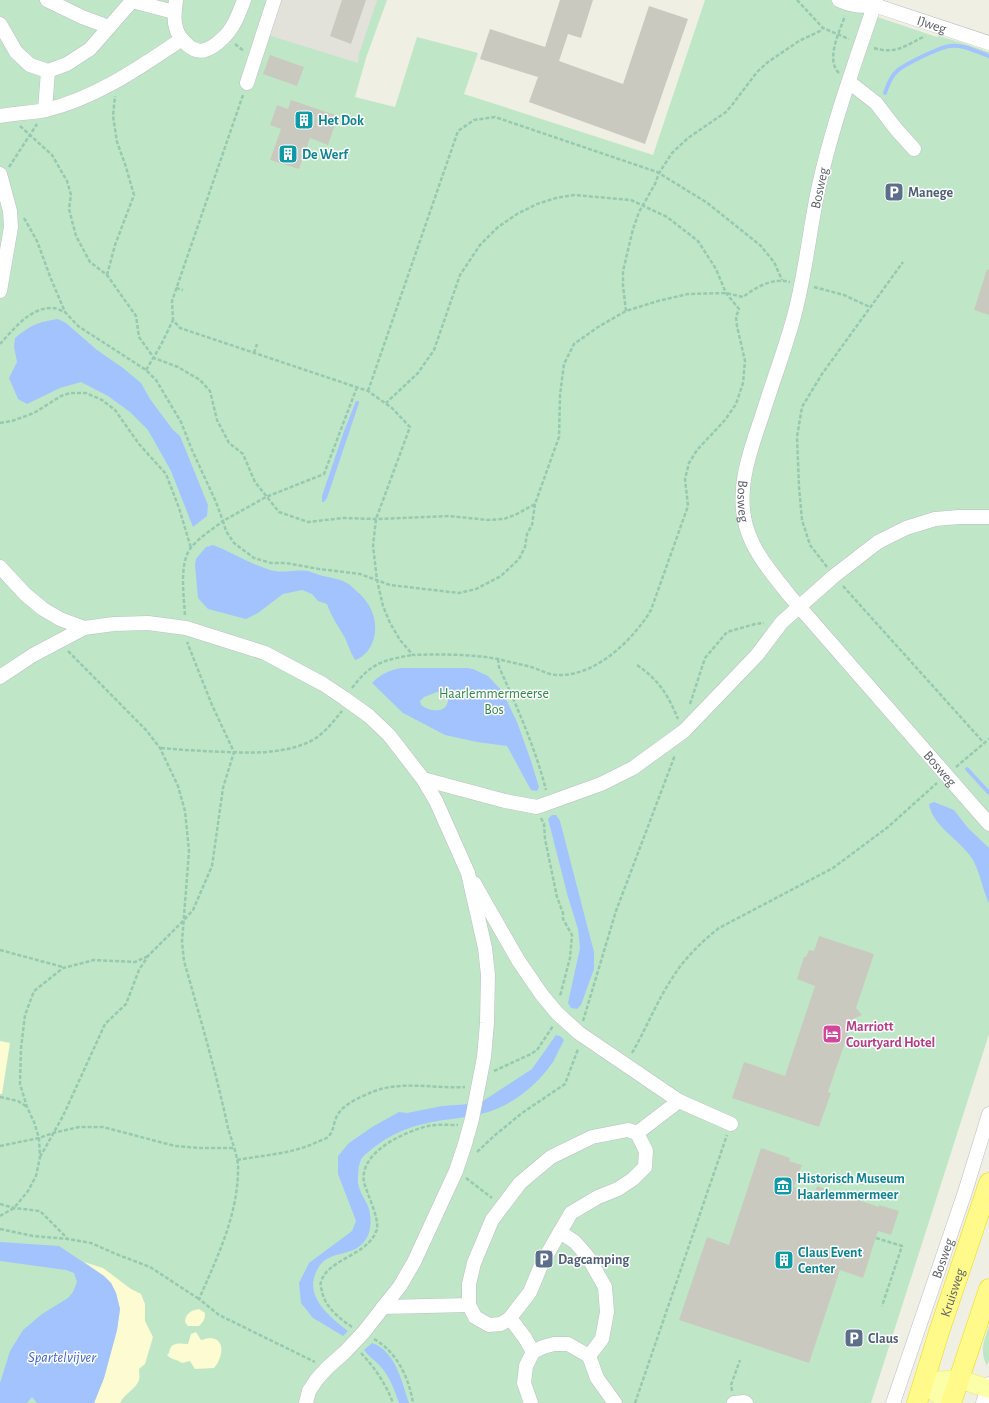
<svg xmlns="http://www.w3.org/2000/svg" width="989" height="1403" font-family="'Alegreya Sans',sans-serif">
	<rect width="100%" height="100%" fill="#efefe3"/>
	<!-- industrial -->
	<path fill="#e2e2db" d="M281,0h96l-30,109 -91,-36z"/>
	<!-- green -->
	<path fill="#bfe7c7" d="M0,0h279l-11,35 90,28 1,-9 18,-54h10l-21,58 -11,39 40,10 22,-70 61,16 -14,41 189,61 52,-155h125l6,3 101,34 2,-1 24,7 26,9v982l-118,369h-871z
		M989,1326v34l-2,6c-8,-16 -3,-24 2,-40z"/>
	<!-- sand -->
	<path fill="#fcfbd1" d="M0,1041l10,2 -8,51h-2z
		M84,1262l19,6 28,21 10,5 4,10v17l8,16 -8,27 -6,5c0,3 1,8 0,11 -3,9 -15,14 -19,23h-26l10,-25 13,-48 3,-21 -4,-16 -5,-10 -7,-7z
		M199,1309l6,4c0,6 -1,8 -6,13h-11l-3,-4c1,-9 5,-11 14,-13z
		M196,1332l5,8c2,0 6,-2 9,-2 18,1 11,23 4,30l-19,1 -5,-8 -8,2c-5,-4 -11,-3 -15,-8l2,-2c1,-11 10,-10 19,-9l3,-10z"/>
	<!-- water -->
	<path fill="#a3c3ff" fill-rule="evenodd" d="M58,319l8,4 31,27 26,18 18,15 9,16 23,31 7,6 28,69 -1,11 -14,11 -22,-56 -23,-41 -18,-18 -22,-16 -27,-14 -21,6 -33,16 -9,-5 -9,-21 8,-16 -3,-15 1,-9c16,-13 23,-16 43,-19z
		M356,401h3v2l-32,95 -3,4h-2v-6l22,-65z
		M213,545c21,8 40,21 62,26 11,2 22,-2 33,0 7,2 13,5 20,6 5,1 10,2 15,4 7,3 11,8 17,13 12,12 18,27 14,44 -3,10 -9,19 -19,22 -5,-8 -7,-16 -11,-24 -6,-10 -13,-20 -17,-32l-9,-3 -6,-7 -10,-4 -19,4 -25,19 -12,6 -38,-10 -10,-11 -3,-33 1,-6 4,-5 6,-7z
		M402,668h65l6,1 15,7 14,15 15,31 13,36 9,29 -2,4 -6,-1 -24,-44 -30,-4 -32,-7 -42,-22 -31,-30c9,-9 17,-13 30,-15zM437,692l5,1 6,5c1,15 -17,15 -27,7l-1,-4 4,-4z
		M934,802l20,8 14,18 21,20v55c-8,-16 -9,-37 -22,-51 -12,-15 -35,-28 -38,-48z
		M552,815h4l4,6 34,131v17l-13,36 -4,4 -6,-1 -3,-5 12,-55 -2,-19 -10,-32 -20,-78z
		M556,1035l4,1 4,4c-4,7 -7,15 -11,22 -21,30 -50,50 -87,55 -29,4 -52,6 -78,21 -5,2 -23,16 -26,20 -2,2 -2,6 -3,8 -1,7 -2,15 0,21 2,8 8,15 10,22 3,12 2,26 -6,34 -10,11 -24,9 -36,16 -6,3 -10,10 -12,16 -9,24 17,43 33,56l-5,5 -30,-18 -12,-15 -2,-20 10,-20 43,-32 4,-10 -18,-47v-18l11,-13 23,-16 27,-15 8,1 35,-7 28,-2 13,-3 49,-32z
		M0,1242l59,4 45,30 7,7 5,10 4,16 -3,21 -13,48 -10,25h-57l-5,-6 -5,6h-27v-20l10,-32 13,-21 19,-16 26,-16 5,-6 4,-10 -3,-9 -8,-3 -66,-9z
		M372,1343c24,8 30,40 37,60h-10c-4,-12 -9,-25 -17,-35 -6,-7 -13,-11 -18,-18z"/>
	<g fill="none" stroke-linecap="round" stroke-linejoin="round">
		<!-- stream -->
		<path stroke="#a3c3ff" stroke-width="4" d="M885,93c3,-8 5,-16 12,-22 8,-7 43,-24 53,-25 13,-2 27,6 39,10
			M967,769l22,24"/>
	</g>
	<!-- building -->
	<path fill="#cac9c0" d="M342,0h24l-15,44 -21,-8z
		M560,0h33l-12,38 -13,-4 -9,27 64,23 26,-78 39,13 -43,125 -116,-42 9,-25 -58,-18 10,-30 55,18z
		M270,55l34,12 -7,19 -34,-12z
		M291,100l47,16 -10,29 -18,-7 -11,31 -29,-9 11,-31 -11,-4 7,-20 11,4z
		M987,269l2,1v45l-15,-5z
		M819,936l55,18 -18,54 6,7 -9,4 -25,73 3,1 -12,34 -87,-29 12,-36 41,14 30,-90 -18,-7 7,-22h2l3,-7 5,1z
		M761,1148l29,10 -1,3 13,4 -8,22 20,7 3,-8 62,21v-2l20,6 -8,24 -13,-4 -15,47 -23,-8 -31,93 -130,-43 28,-83 22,8z"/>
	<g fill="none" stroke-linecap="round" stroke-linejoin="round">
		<defs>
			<g id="minor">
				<path d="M47,0l35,17 27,10"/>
				<path d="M176,0c-1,9 -3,19 0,28 3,11 17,26 29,22 7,-2 14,-8 18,-12 11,-10 16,-25 21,-38"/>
				<path d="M839,0c12,6 22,7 35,5"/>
				<path id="s1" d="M869,0l5,5 115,38"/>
				<path id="s2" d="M876,0c-21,63 -44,125 -58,190 -9,43 -13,88 -25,130 -9,32 -21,64 -31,96 -11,32 -24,67 -18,101 5,31 27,55 45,78l200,229"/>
				<path d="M132,1l42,11"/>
				<path d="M0,24l16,28 14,13 18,6 19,-7 23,-15 42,-48v-1"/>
				<path d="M849,82l27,21 20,26 18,20"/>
				<path d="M247,83l27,-83"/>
				<path d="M45,110l3,-39"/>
				<path d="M0,116c15,-3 30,-3 46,-6 50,-12 93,-42 136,-71"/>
				<path d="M0,174l10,37 1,16 -11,64"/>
				<path d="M0,567l25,27 18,15 17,10 24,9 30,-4 34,-1 38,5 79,25 58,31 21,14 25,18 20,19 34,44 13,22 32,72 17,75 3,27 -1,48 -3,34 -12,62 -7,25 -9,27 -42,91 -14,24 -37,47 -18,19 -18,16 -10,11 -8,12 -3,12"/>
				<path d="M0,677l33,-22 51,-27"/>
				<path d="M423,779l82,22 32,6 64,-23 32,-16 51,-37 73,-76 25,-33 52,-46 44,-34 28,-14 29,-9 24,-2h30"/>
				<path d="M474,883l44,77 24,35 15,18 22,20 100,68 52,23"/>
				<path d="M628,1130l9,3 9,18 -1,16 -12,12 -15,10 -20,8 -27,16 -29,50 -12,29 -20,26 -9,6 -12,1 -14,-8 -6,-12v-21l5,-21 18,-43 28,-37 31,-26 41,-20z"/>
				<path d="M637,1133l42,-32"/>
				<path d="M560,1232l15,10 13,15 17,30 2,25 -5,27 -13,17"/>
				<path d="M383,1307l86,-2"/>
				<path d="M510,1318l15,20 8,14"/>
				<path d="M531,1403l-7,-20 2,-17 7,-14 10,-5 11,-3h14l21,12 8,22 18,25"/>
				<path d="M734,1403l10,-1 2,1"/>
				<path id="s3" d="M893,1403l72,-211 24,-78"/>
				<path d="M983,1403l6,-19"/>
			</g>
			<path id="major" d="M924,1382l35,-3 30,10
				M924,1382l24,21"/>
			<g id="highway">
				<path id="s4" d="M917,1403l23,-74 49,-146"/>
				<path d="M951,1403l38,-114"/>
			</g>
		</defs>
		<!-- minor casing -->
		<use href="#minor" stroke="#bdbfc5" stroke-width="15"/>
		<!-- major casing -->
		<use href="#major" stroke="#f7ec54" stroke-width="19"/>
		<!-- highway casing -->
		<use href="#highway" stroke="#f2da00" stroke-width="21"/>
		<!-- path -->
		<path stroke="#97c9b0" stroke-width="2.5" stroke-dasharray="4 2" stroke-linecap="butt" d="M797,0l26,28 26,11
			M235,44l9,7
			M874,48c21,7 33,-3 51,-12
			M839,73c-14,-13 1,-43 6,-57
			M243,95l-71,206 1,19 7,8 188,63 24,17 18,19 -34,92 -3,27 4,34 6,26 7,17 10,17 13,15c28,-1 57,-1 85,4 11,3 22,5 33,8 8,2 17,8 26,8 38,2 76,-35 94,-65l37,-104 -3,-27 4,-16 8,-13 28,-30 11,-16 7,-21 2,-22 -8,-35 -1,-9 3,-8 -13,-16 -10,-24 -18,-28 -31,-24 -36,-17 -57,-5 -18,3 -19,6 -20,10 -19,13 -18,18 -20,30 -26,75 -16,23 -32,30
			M20,126l32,29 15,26 4,14 -2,14 7,27 14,26 17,13 29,41 3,21 15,21 24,9 22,13 10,11 7,29 12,23 14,11 12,28 24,30 29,10 35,-4 33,1 73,-3 39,4 16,-1 13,-5 18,-10
			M9,167l28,-43
			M24,218l13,23 14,38 14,33 13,14 68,44 10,10 25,42 11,28 24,52 7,19c-10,8 -25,17 -33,28 -11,16 -6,48 -5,67
			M107,275l8,-30 19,-50 -9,-31 -8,-22 -4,-26 2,-20
			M814,287l30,8 26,12
			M176,288l7,2
			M626,311l-3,-25v-15l10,-42 6,-17 16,-28 4,-11 13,-20 16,-15 38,-26 6,-7 25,-33 11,-10 31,-21 21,-10 3,-3
			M0,344c14,-15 30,-37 53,-36 4,0 8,3 12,4
			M254,353l3,-9
			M146,370l15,-25 12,-25
			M357,387l-33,87 -58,23 -43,24 3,10 8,12 20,15 17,5h15l33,6 41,5 30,11 69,8 17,-4 25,-13 18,-17 6,-12 2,-13 5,-9 3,-21 24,-67 1,-42 4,-31 10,-20 24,-17 28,-16 32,-10 30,-7 38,-1 17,4c13,-10 31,-20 47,-15
			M368,391l90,-260 16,-11 21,-3 162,55 49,30 54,43 14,17 8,18
			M0,423l12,-2 22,-8 27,-17 9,-3h16l16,7 13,10 24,34 27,30 13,34 12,40
			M827,567l-17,-22 -8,-25 -3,-33 -2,-50 5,-30 20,-33 81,-112
			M843,586l141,157
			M68,651l78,79 14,18 18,38 7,25 4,40 -7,91 2,19c16,56 32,111 44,167 3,11 11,31 10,41 0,46 -21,89 -39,130l20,16 96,47
			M498,659l1,8c18,40 36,80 47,123
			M637,665c22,15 31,30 41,54
			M352,688c19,-25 31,-28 60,-33
			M690,704l15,-46 22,-26 28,-8 9,-1
			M161,748c21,2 42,3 64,4 29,1 59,2 86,-11 13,-7 22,-19 31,-30
			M956,767l33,-28
			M541,818l3,6 1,15 12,58 6,16v6l9,16 -2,23 -10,38
			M0,950l63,17
			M583,1021l33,-110 59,-156
			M632,1053c14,-24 24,-50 39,-73 12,-20 29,-37 48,-52l114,-60 55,-41 49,-44
			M494,1071l37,-17 6,-4 16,-24
			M0,1097l18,4 9,6
			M0,1146l39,-8 14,-5 26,-6h24l72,19 25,2h33
			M477,1152l17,-16 28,-23 43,-29 13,-35
			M40,1157l23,-41 42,-92 21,-20 13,-34 9,-14 35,-35 10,-11 19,-44 11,-78 11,-36 -22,-47 -25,-63
			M237,1160c27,-5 55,-6 80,-18 3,-1 8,-3 11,-5 6,-6 5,-12 8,-19 5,-13 24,-21 36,-26 30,-12 62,-3 93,-5
			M466,1178l26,20
			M0,1204l14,4 26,3 27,27
			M0,1216l14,-8 14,-17 8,-15 4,-19 -1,-19 -5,-16 -7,-15 -7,-23 1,-36 4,-33 9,-24 29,-23 31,-8 41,2 13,-6
			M0,1229l33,7 35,3 23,4 25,11 34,13 49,32
			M876,1238l26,8 -20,60
			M352,1327c-12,-8 -28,-21 -30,-36 -1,-3 -2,-7 -1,-9 6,-22 43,-26 54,-48 0,-2 2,-3 2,-5 2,-12 -10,-35 -13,-47 -5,-30 40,-50 64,-56 9,-2 20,-1 30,-1
			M374,1339c23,13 35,39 39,64
			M361,1353c14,15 25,31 32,50
			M732,1391l-1,-6 9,-25
			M635,1403l92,-268"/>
		<!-- minor -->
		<use href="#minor" stroke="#fff" stroke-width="14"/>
		<!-- major -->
		<use href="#major" stroke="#fbffa8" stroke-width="18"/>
		<!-- highway -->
		<use href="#highway" stroke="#fffa8a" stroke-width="20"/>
	</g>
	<!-- icons -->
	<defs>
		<symbol id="building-square" viewBox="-11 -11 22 22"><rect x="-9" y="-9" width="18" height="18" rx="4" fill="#0f9aa8" stroke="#fff"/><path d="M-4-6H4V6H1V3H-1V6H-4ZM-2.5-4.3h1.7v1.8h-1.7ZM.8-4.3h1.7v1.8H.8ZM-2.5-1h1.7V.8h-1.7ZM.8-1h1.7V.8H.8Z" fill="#fff"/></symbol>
		<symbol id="parking-square" viewBox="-11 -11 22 22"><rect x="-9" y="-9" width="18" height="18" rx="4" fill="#5c6f8a" stroke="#fff"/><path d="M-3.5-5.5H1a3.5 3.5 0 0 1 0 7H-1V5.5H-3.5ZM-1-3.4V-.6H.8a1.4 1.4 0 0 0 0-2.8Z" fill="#fff"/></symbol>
		<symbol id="hotel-square" viewBox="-11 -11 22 22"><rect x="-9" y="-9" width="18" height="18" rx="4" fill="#d1479c" stroke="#fff"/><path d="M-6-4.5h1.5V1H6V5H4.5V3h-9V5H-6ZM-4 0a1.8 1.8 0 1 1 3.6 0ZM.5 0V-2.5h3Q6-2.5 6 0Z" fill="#fff"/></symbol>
		<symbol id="museum-square" viewBox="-11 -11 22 22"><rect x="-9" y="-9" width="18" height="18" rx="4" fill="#0f9aa8" stroke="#fff"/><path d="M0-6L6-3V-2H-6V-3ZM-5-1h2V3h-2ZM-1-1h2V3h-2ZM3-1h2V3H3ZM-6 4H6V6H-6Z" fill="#fff"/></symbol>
	</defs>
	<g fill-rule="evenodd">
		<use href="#building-square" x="293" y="109" width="22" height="22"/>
		<use href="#building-square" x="277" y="143" width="22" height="22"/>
		<use href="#parking-square" x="883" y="181" width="22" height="22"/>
		<use href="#hotel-square" x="821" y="1023" width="22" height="22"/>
		<use href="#museum-square" x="772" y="1175" width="22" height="22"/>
		<use href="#parking-square" x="533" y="1248" width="22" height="22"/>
		<use href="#building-square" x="773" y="1249" width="22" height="22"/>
		<use href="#parking-square" x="843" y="1327" width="22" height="22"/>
	</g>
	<g text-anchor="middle" stroke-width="3" stroke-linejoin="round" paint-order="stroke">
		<!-- street labels -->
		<g font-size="14" fill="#5b5e65" stroke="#fff">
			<text dy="5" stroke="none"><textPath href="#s1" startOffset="68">IJweg</textPath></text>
			<text transform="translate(819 188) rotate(-78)" y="5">Bosweg</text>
			<text dy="5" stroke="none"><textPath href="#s2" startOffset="520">Bosweg</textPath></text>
			<text dy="5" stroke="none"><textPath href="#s2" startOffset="857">Bosweg</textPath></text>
			<text dy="5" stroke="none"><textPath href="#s3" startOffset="153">Bosweg</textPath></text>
			<text dy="5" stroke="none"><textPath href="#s4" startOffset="116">Kruisweg</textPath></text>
		</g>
		<!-- culture labels -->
		<g font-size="14" font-weight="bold" fill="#0d838f" stroke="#fff" text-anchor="start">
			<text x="318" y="125">Het Dok</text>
			<text x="302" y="159">De Werf</text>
			<text x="797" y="1183">Historisch Museum<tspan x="797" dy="16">Haarlemmermeer</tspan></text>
			<text x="798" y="1257">Claus Event<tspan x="798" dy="16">Center</tspan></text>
		</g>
		<!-- service labels -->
		<g font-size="14" font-weight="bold" fill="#4e5e75" stroke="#fff" text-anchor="start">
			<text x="908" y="197">Manege</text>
			<text x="558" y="1264">Dagcamping</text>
			<text x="868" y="1343">Claus</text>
		</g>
		<!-- park labels -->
		<g font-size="14" fill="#318647" stroke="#fff">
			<text x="494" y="698">Haarlemmermeerse<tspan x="494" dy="16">Bos</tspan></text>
		</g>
		<!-- hotel labels -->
		<g font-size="14" font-weight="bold" fill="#b23c85" stroke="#fff" text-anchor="start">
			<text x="846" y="1031">Marriott<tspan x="846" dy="16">Courtyard Hotel</tspan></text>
		</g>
		<!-- water labels -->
		<g font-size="15" font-style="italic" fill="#4066c8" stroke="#fff">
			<text x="62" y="1362">Spartelvijver</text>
		</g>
	</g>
</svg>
